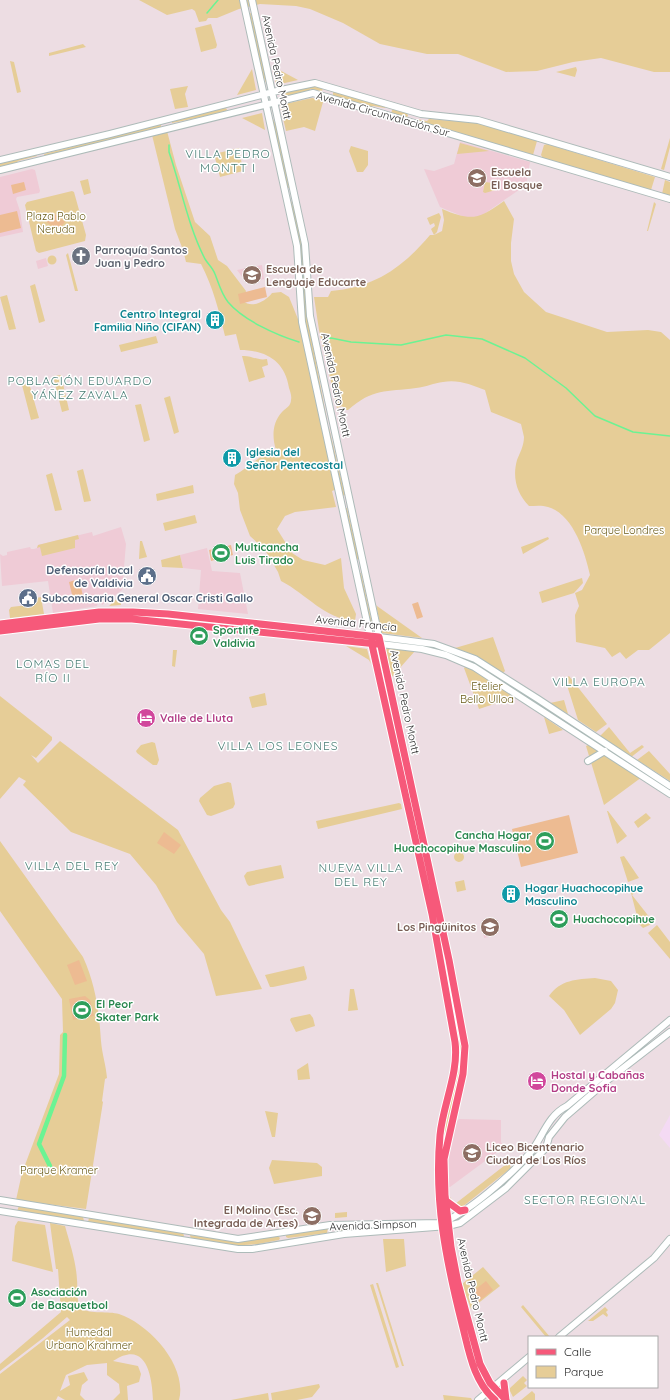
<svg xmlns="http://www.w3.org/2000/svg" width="670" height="1400" font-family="Quicksand,sans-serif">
	<rect width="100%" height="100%" fill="#eddde3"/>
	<!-- education -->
	<path fill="#efcbd6" d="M460,142l70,20 -4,23 -52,36 -34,-14 -16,-38 10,2 20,-7z
		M32,169l3,1 5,21 -1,2 -22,4 -1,2 4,12 3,21 -23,5v-60z
		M46,258l2,8 -10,3 -2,-8z
		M262,265l2,14 -18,3 -9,-12z
		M121,527l5,17 -4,46 -20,15 -1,-2 -3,-1 -1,4 -44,7 -5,-32 -46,5 -2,-32 3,2 4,-1v-3l23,-5 1,2h3l3,-1 1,-3 54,-13 1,4z
		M207,548l5,23 28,2 8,41 -50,-5 3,-39 -18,-2 -3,-13z
		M487,923h5l2,13 -10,2 -1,-7 6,-1z
		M459,1119l42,1v22l3,5 -54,40h-2v-27l8,-38z"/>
	<!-- medical -->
	<path fill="#f4daf4" d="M670,1115v33l-11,-13z"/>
	<!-- green -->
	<path fill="#e6cd97" d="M139,0h531v72h-16l-53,-14 -28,4 -36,9 -31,1 -48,-18h-31l-47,-10 -37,-21 -33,-14 -14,-3 -36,-2 -21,5 -22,9h-9l-2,3 -7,1 -4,-11 -3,-2 -25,6z
		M251,13l17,72h-1l-7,-16 -11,-55z
		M211,24l6,21 -1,3 -15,4 -6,-24z
		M83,44l3,3 -37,9v-3z
		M10,61l4,1 7,30 -4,1z
		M272,66l26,14 -22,5z
		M576,67l1,3 -2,7 -19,-5z
		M252,69l4,21 -19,5z
		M188,86l-3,8 3,13 -13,2 -5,-20z
		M312,86l11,2 -1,3 -12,-2v3l-29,6 1,-3 8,-4z
		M333,92l14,2 39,12 -1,2 -12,-2 -2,1 -38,-11z
		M312,98l10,2 1,2 -8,29 -11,-4 -18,4 -6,-26z
		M225,108l2,1 -1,3 -54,11v-2z
		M393,108l14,4 1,4 -2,2 -15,-5z
		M262,113l3,17 -23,-12z
		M270,113l7,14 12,61h-2z
		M417,119l10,2 2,-2 48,4 60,18 -4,14 -116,-34z
		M161,124v4l-116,28 -1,-2z
		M167,131l9,34 19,57 15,14 8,24 9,6 19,25 -3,10c9,8 23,0 29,-8l9,-1 8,5 11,27 37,165 -5,2 4,16 -41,5 -10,4 -8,13 15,24 11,7 22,5 16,-7 3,30 12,26 -1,7c-32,-3 -47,-26 -74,-40l-3,-9 -13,-22 -15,-14 -10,-26 -2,-17 -4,-9 1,-9c14,-8 26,-21 41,-25 -4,-13 -4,-27 6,-38 4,-4 9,-6 9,-12 1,-4 -1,-9 -2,-12 -4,-27 -23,-38 -49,-38l-4,-16 -11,2c-6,-25 -12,-49 -24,-72l-15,-2 -3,-12 -8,-21 -23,-94z
		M670,138v9l-6,23 -3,-1z
		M460,143l29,8 -32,3z
		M547,144l108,33 -4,13 -108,-32 -2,-3 3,-10z
		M351,146l17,5v14l-5,7h-6l-8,-21z
		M239,148l4,23 -23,6 -6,-23z
		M36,154l1,2 -19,5 -2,3 -16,3v-4z
		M88,179l3,14 -7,2 -4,-14z
		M665,180l5,2v14l-8,-2z
		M485,182l15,2 -1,5 -14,4 -2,-1z
		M72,191l2,1 12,43 -1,6 -46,12 -3,-2 -11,-46 2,-3z
		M290,198l6,17 7,30 1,23 -3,-1z
		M504,201l10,18 -3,24v18l3,13 10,18 22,20 61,20 41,-2 13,2 9,8v293l-21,17h-11l-12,9 -6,-7 -8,5 -7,-9 -29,-6 -1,-27 4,-9 -4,-13 7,-3 8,-15c-5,-23 -17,-61 -42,-68 -6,-2 -13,-1 -19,-1 -12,-12 -17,-28 -12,-46 3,-7 7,-15 7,-23 -1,-4 -2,-9 -3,-13l-30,-12 -6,-22c-13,-5 -27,-11 -42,-8 -9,1 -17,5 -27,6 -30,4 -43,0 -68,22h-3l-3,-4 -5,2 -18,-78 -5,-33h14l3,-6c44,-4 71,-23 99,-56h4l-3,-6 4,-3 -1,-3 -4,2 -3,-7 12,-5 2,4 -4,15 -3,3 8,-4 2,-11 -2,-11c29,12 36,11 62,-8z
		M654,202l2,2 -8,27h-1z
		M68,253l10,38h-3l-9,-36z
		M47.5 260a4.5 4.5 0 1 1 9 0a4.5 4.5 0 1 1-9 0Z
		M303,276h1l4,45 20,104h-1l-24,-111z
		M35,284l10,37 -6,2 -9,-37z
		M7,295l9,34 -7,1 -9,-33z
		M156,336l2,7 -37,9 -2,-7z
		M242,356c9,-1 15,5 25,3l1,6 -6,2 3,10 -16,5z
		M61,375l8,35 -7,2 -9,-36z
		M29,383l10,35 -8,2 -9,-35z
		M170,396l9,36 -5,2 -10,-36z
		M141,404l9,36 -6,2 -9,-37z
		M329,428l16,67 -3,1 -15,-67z
		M83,469l8,32 -7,1 -7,-31z
		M52,473l10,37 -7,1 -9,-36z
		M193,485l1,8 -37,8 -1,-7z
		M345,508h2l12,51 -3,1z
		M195,515l2,8 -32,8 -2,-8z
		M78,535l1,4 -4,1v8l-33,8 -2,-9 -3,1 1,-3z
		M548,537l1,2 -26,15 -2,-7z
		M140,541h2l5,16 -8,2z
		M180,555l3,13 -21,-1 -1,-7z
		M358,573h3l12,54 -2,-1z
		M582,578l1,5 -9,10 -32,10 -3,-11z
		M121,595v10l-12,1z
		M41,597l3,17 -34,4 -1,-8 2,-3 25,-3v-6z
		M376,605l1,1 45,32 -40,-5z
		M132,615l105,9 -1,2 -104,-9z
		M493,637l12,34 -3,3 -47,-26z
		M346,646l21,3 4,15 -2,-4z
		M389,648l26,3 -25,28 -6,-30z
		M173,650h4l-2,17 -3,-1z
		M462,656l22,11 18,13 -1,1 -40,-23z
		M467,665l45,30v3l-33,11 -15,-41z
		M569,676l38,48 -11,8 -18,-12 -13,-41z
		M520,691l54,35 -1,2 -54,-35z
		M265,693l2,12 -15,3 -3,-11z
		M0,696l52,41v3l-16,18 -5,-3 7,8 22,-22 118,89 43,80 9,12 32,67 -46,7 -12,-42 -27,-32 -21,-37 -26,-31 -59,-22 -48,-47 3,-4 -7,-4 -19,22z
		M564,700l4,14 -18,-11z
		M389,716h4l18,82 -2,1z
		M544,717l19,13 -14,4z
		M609,727l21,26 12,-8 2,2 -14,11 -31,-21z
		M152,742l3,1 4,17 -2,5h-4l-16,-12 -1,-2 5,-6z
		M588,745l54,32 -38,28 -18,-59z
		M649,751l21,23v7l-33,-21z
		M228,782l3,1 4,21 -2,4 -22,8 -4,-1 -8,-14 1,-3 14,-12z
		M399,803l2,1 1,5 -84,20 -2,-8z
		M607,811h1l19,25 -10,8z
		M646,813l5,5 -13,10 -4,-6z
		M0,841l83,116c13,29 16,55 18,84 1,13 5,24 6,37l-2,1 -3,22 1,1 -17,107 -70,-9 6,-27 37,-99 1,-39 3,-3 -1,-33 -62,-88z
		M454 857a5 5 0 1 1 10 0a5 5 0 1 1-10 0Z
		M624,856l15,22 -11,4 -8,-25z
		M281,865l3,13 -35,8 -2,-2 -3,-8 3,-4z
		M464,880l2,10 -9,2 -2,-10z
		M638,885l3,3 -9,7 22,28 -11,5 -4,-4 -9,-35z
		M657,925l13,17v17l-22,-26z
		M304,966l3,12 -1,2 -33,7h-3l-5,-12z
		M447,974h1l14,73 -1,23 -16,65 -3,-1 17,-76z
		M595,978l16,3 7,9 -3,13 -4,6 -31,26 -16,-25 -15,-14c11,-16 28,-17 46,-18z
		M350,989h4l4,21 -10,1z
		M310,1014l3,4 2,8 -19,6 -6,-12 1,-2z
		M308,1063l2,16 -12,1 -1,-10z
		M265,1111l13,2 -3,24h-3z
		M272,1160l45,3 5,4v9l-48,8 -5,-16z
		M509,1162l2,6 -50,40 -10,-4 -1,-7 5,7z
		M19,1206l64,11 1,4 -67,-10z
		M347,1212v5l-12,1v-5z
		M89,1218l94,15 1,3 -1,2 -95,-16z
		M18,1221l27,4 8,47 -41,-11 3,-35z
		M50,1223l15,3c5,18 11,35 12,54 1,9 -2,22 6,29 6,5 26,2 36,5 30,10 69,52 60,86h-26c-1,-25 -7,-61 -40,-39l25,5 3,8 -2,8 -12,4 1,14h-15l7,-7 -1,-9 -12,-9v-12l-20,2 -21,10 -6,16 10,-6 -2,-9 16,-4 4,8 -6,5 -2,10 5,5h-20l-7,-4 -2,4h-56v-26l70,-54 -3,-3 -24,21 -43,33v-7l61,-52 -3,-43h-2z
		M328,1227l-1,6 -39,5 -2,-1v-4z
		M335,1227h62l-61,4 -2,-1z
		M190,1235l51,7 36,-7 3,3 -1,2 -21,4 -30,2 -37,-7z
		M383,1239h21l2,27 -20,6z
		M483,1267l17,19 -29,23 -4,-11h-2l-3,-14z
		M376,1283h2l26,83h-2z
		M373,1284l26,83 -3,1 -26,-83z
		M523,1305l27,32h-4l-25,-30z
		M605,1307l3,3 -2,2 2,3 -1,2 -4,-3 -10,7h-5z
		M523,1376l4,4 -3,3 3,3 -14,11 -3,-6v-3z
		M319,1384l1,3 -8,10 -15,3h-25l-1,-7z
		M532,1391l3,3v6h-14z
		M268,1393l1,7h-38z
		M443,1395l28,3 1,2h-28z"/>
	<!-- pitch -->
	<path fill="#edbb92" d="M24,182l2,8 -13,4 -2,-9z
		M17,211l4,17 -21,5v-18z
		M52,212l13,10 -7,8 -13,-9z
		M265,287l2,10 -27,7 -2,-10z
		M231,545l2,10 -22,6 -2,-11z
		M79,579l5,21 -10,3 -5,-21z
		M418,602l5,15 -6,2 -5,-15z
		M569,815l9,38 -57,14 -9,-38z
		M164,832l17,13 -7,9 -17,-11z
		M567,914l1,8 -17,2 -1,-8z
		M79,960l8,21 -12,4 -8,-20z
		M85,996l5,4 4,16 -21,4 -4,-21z
		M486,1281l7,9 -15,12 -7,-9z"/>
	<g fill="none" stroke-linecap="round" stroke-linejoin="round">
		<!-- stream -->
		<path stroke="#6cf393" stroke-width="1.5" d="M207,13l11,-13
			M169,145v7c12,35 19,74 36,107 3,5 8,9 10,15 4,10 6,19 13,28 15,18 48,33 71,40
			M323,339l8,-1 20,4 50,3 45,-10 36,4 43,19 41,30 29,28 38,16 37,4"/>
		<!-- canal -->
		<path stroke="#6cf393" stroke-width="4.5" d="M50,1166l-11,-22 25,-68 1,-41"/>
		<defs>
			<path id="secondary" d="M243,0l54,246 5,76 68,314
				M252,0l53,244 5,72 69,321 55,7 41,15 63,40 132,87
				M0,160l110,-26 171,-44 34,-7 106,31 57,6 192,57
				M0,170l313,-77 357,106
				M381,644l41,5 24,6 28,12 196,127
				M588,761l17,-10
				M0,1200l238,39 92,-14 110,-2c26,-8 72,-49 90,-70 13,-16 17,-37 37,-47l103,-86
				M0,1211l238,38h14l92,-15 104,-8 12,-3 46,-35 40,-40 3,-11 16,-20 44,-38 61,-47
				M559,1337l95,-79 16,-19
				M478,1400l51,-43"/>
			<path id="primary" d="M0,624l99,-12h34l35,2 211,23 70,323 16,86 -2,28 -19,85 1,36 6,52 7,36 22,81 10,19 16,17
				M0,631l99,-12h33l245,25
				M370,636l62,278 23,128c4,31 -12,62 -15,93 -6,66 6,125 22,189 7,27 11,57 33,76
				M445,1200l15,11 5,-1
				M504,1383l2,17"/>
		</defs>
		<!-- secondary casing -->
		<use href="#secondary" stroke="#adbbb9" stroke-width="8"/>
		<!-- primary casing -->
		<use href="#primary" stroke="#fff" stroke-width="9"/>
		<!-- secondary -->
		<use href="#secondary" stroke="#fff" stroke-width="6"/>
		<!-- primary -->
		<use href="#primary" stroke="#f6597a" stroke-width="7"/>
	</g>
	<!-- icons -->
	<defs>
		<symbol id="school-disc" viewBox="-11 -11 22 22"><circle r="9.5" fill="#8d6e63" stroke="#fff"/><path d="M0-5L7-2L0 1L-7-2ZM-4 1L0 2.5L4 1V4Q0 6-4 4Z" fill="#fff"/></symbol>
		<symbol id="church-disc" viewBox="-11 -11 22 22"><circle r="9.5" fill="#6b7280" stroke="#fff"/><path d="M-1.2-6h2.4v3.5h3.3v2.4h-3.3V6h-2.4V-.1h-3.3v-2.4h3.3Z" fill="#fff"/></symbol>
		<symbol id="building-disc" viewBox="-11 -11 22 22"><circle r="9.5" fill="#0f9aa8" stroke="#fff"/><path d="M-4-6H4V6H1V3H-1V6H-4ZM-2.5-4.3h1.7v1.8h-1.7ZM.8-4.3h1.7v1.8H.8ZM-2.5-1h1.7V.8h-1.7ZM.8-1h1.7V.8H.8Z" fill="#fff"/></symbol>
		<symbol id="stadium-disc" viewBox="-11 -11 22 22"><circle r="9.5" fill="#2e9e5b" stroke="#fff"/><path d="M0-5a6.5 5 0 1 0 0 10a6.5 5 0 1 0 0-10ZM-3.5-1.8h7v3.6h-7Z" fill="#fff"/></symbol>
		<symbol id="civic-disc" viewBox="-11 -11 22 22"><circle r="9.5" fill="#5c6f8a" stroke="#fff"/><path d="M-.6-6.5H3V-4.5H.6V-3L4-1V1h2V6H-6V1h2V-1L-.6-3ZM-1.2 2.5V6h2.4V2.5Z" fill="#fff"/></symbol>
		<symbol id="hotel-disc" viewBox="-11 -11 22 22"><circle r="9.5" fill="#d1479c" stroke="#fff"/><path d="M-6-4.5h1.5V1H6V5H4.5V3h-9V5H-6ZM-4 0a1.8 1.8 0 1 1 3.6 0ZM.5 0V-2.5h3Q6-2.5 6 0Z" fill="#fff"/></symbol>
	</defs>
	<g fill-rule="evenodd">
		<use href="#school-disc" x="466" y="167" width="22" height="22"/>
		<use href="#church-disc" x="70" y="245" width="22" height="22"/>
		<use href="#school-disc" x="241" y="264" width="22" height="22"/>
		<use href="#building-disc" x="204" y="309" width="22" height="22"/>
		<use href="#building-disc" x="221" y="447" width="22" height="22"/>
		<use href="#stadium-disc" x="210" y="542" width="22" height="22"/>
		<use href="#civic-disc" x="136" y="565" width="22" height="22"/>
		<use href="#civic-disc" x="17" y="587" width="22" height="22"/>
		<use href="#stadium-disc" x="188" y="625" width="22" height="22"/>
		<use href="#hotel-disc" x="135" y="707" width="22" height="22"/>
		<use href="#stadium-disc" x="534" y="830" width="22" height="22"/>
		<use href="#building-disc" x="500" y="883" width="22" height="22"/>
		<use href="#stadium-disc" x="548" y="908" width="22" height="22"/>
		<use href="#school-disc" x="479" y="916" width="22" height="22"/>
		<use href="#stadium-disc" x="71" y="999" width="22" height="22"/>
		<use href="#hotel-disc" x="526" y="1070" width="22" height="22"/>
		<use href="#school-disc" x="461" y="1142" width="22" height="22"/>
		<use href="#school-disc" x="301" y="1205" width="22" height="22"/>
		<use href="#stadium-disc" x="6" y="1287" width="22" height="22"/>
	</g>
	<g text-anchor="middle" stroke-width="3" stroke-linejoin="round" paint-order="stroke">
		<!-- street labels -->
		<g font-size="11" fill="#2b2b2b" stroke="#fff">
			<text transform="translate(277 67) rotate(78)" y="4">Avenida Pedro Montt</text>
			<text transform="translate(383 114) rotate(16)" y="4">Avenida Circunvalación Sur</text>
			<text transform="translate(336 385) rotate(78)" y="4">Avenida Pedro Montt</text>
			<text transform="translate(356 623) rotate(6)" y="4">Avenida Francia</text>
			<text transform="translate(405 702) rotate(78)" y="4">Avenida Pedro Montt</text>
			<text transform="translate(373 1225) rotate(-2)" y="4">Avenida Simpson</text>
			<text transform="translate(473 1290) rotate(77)" y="4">Avenida Pedro Montt</text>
		</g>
		<!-- education labels -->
		<g font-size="11" font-weight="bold" fill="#785e54" stroke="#fff" text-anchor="start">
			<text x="491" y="176">Escuela<tspan x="491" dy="13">El Bosque</tspan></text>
			<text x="266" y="273">Escuela de<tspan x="266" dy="13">Lenguaje Educarte</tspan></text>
			<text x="476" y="931" text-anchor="end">Los Pingüinitos</text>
			<text x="486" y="1151">Liceo Bicentenario<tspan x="486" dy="13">Ciudad de Los Ríos</tspan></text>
			<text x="298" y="1214" text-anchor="end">El Molino (Esc.<tspan x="298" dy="13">Integrada de Artes)</tspan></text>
		</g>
		<!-- park labels -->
		<g font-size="11" fill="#6b5c18" stroke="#fff">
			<text x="56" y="220">Plaza Pablo<tspan x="56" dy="13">Neruda</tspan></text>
			<text x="624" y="534">Parque Londres</text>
			<text x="487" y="690">Etelier<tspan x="487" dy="13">Bello Ulloa</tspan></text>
			<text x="59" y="1174">Parque Kramer</text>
			<text x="89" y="1336">Humedal<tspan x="89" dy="13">Urbano Krahmer</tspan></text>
		</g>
		<!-- worship labels -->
		<g font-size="11" font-weight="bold" fill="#5b616d" stroke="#fff" text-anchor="start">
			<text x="95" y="254">Parroquía Santos<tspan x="95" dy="13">Juan y Pedro</tspan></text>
		</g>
		<!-- culture labels -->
		<g font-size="11" font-weight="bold" fill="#0d838f" stroke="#fff" text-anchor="start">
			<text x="201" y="318" text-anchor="end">Centro Integral<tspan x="201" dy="13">Familia Niño (CIFAN)</tspan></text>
			<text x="246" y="456">Iglesia del<tspan x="246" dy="13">Señor Pentecostal</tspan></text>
			<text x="525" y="892">Hogar Huachocopihue<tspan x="525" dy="13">Masculino</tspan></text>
		</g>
		<!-- leisure labels -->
		<g font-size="11" font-weight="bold" fill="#27864d" stroke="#fff" text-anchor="start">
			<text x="235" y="551">Multicancha<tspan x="235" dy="13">Luis Tirado</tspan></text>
			<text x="213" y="634">Sportlife<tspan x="213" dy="13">Valdivia</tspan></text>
			<text x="531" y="839" text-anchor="end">Cancha Hogar<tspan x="531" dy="13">Huachocopihue Masculino</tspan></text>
			<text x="573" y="923">Huachocopihue</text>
			<text x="96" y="1008">El Peor<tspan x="96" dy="13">Skater Park</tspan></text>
			<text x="31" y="1296">Asociación<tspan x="31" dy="13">de Basquetbol</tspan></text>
		</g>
		<!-- service labels -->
		<g font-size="11" font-weight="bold" fill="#4e5e75" stroke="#fff" text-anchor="end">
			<text x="133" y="574">Defensoría local<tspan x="133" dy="13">de Valdivia</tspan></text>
			<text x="42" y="602" text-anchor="start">Subcomisaria General Oscar Cristi Gallo</text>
		</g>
		<!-- hotel labels -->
		<g font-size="11" font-weight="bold" fill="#b23c85" stroke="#fff" text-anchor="start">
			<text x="160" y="722">Valle de Lluta</text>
			<text x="551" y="1079">Hostal y Cabañas<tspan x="551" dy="13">Donde Sofia</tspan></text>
		</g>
		<!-- neighbourhood labels -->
		<g font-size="12" letter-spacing="1" fill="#497e76" stroke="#fff">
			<text x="228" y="158">VILLA PEDRO<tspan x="228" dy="14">MONTT I</tspan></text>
			<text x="80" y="385">POBLACIÓN EDUARDO<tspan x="80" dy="14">YÁÑEZ ZAVALA</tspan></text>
			<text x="53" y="668">LOMAS DEL<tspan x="53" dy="14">RÍO II</tspan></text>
			<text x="599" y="686">VILLA EUROPA</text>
			<text x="278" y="750">VILLA LOS LEONES</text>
			<text x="72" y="870">VILLA DEL REY</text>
			<text x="361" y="872">NUEVA VILLA<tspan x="361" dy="14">DEL REY</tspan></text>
			<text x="585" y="1204">SECTOR REGIONAL</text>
		</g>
	</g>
	<!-- legend -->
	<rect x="528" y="1336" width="130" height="52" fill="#ffffff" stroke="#aaaaaa"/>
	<rect x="536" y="1349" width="20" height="6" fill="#f6597a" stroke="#aaaaaa"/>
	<text x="564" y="1356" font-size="12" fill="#2b2b2b">Calle</text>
	<rect x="536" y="1366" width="20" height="12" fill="#e6cd97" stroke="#aaaaaa"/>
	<text x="564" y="1376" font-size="12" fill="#2b2b2b">Parque</text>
</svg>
